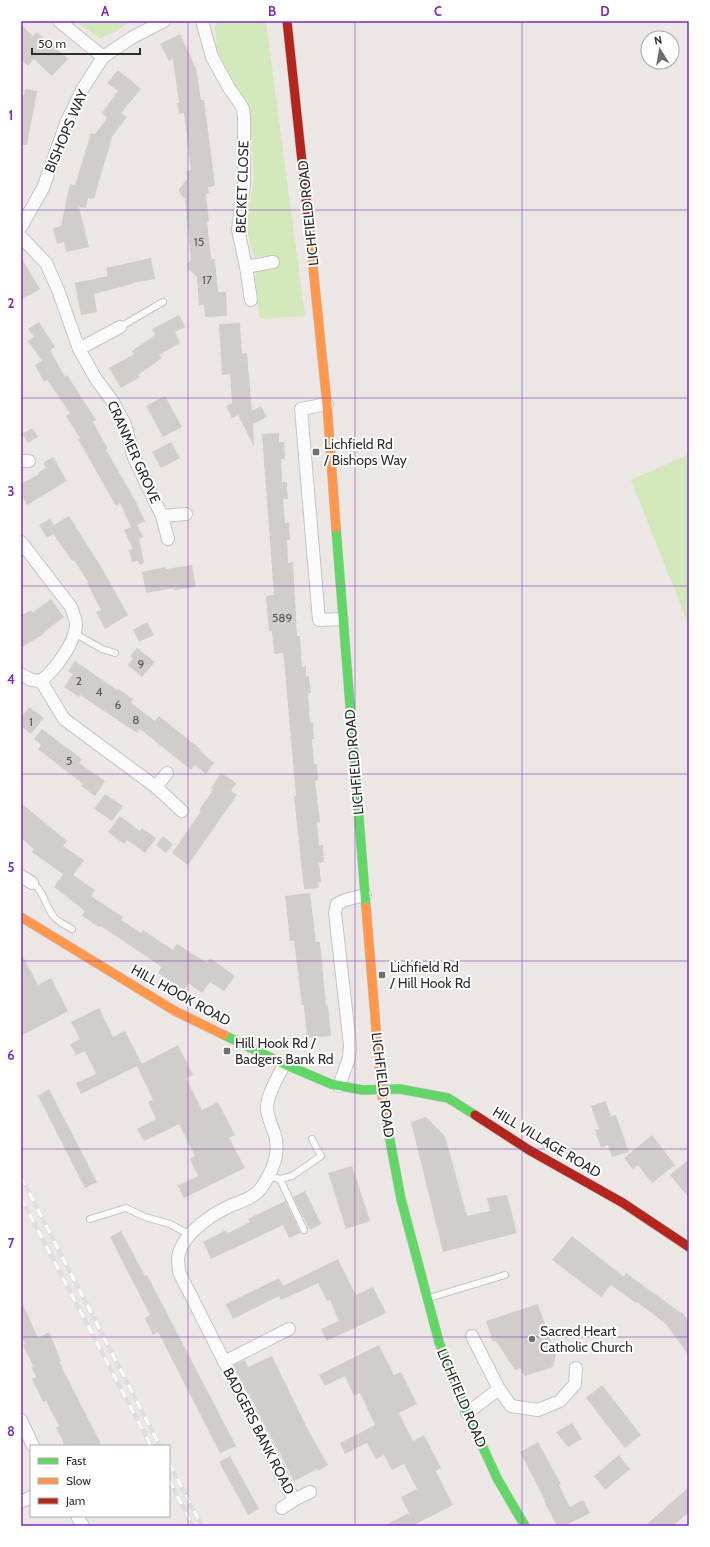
<svg xmlns="http://www.w3.org/2000/svg" width="710" height="1547" font-family="Cabin,sans-serif">
	<rect width="100%" height="100%" fill="#ece7e4"/>
	<!-- green -->
	<path fill="#d3e8bb" d="M75,21h56l-16,11 -15,6z
		M217,21l49,1 39,294 -45,3 -6,-42 17,-21 -17,1 -8,-30 8,-47 -4,-61 -3,-19 -13,-13 -17,-37 -2,-23z
		M689,454v172l-58,-146z"/>
	<!-- building -->
	<path fill="#d1cdca" d="M21,25l12,11 4,-4 31,27 -16,17 -18,-17 -6,7 -7,-7z
		M180,34l16,34 5,32h3l11,86 -7,1 1,6 -3,1 3,28h-2l4,37h4l3,33h8l1,24 -22,1 -1,-12h-5l-2,-28 -9,-8 -1,-5 4,-4 -6,-61 -5,-5 -1,-5 8,-10 -1,-8 5,-1 -7,-57 -5,1 -2,-11h2l-6,-44 -4,2 -9,-17z
		M118,70l23,19 -20,24 6,4 -15,20 -18,62 -6,-1 -2,10 -7,-1 10,40 -23,5 -2,-10 -7,2 -4,-16 8,-2 9,-42 5,1 16,-52 4,1 12,-16 -5,-5 16,-22 -11,-8z
		M25,89l12,2 -10,54h-6v-50h3z
		M21,257l19,32 -19,11z
		M151,258l4,21 -23,4v1l-38,10 3,18 -16,3 -6,-32 33,-7 -2,-8z
		M179,315l6,12 -10,5 5,11 -21,12 3,3 -24,17 2,2 -19,11 -12,-20 25,-14 -2,-3 23,-16 -3,-6z
		M39,322l16,25 -5,3 15,27 2,-2 29,45 -3,2 15,27 -2,1 29,50 10,21 -8,4 6,12 -4,2 5,24 -4,2 -2,-4 -6,1 -3,-12 4,-1 -9,-19 7,-3 -11,-24 -4,3 -38,-67 2,-1 -14,-22 4,-3 -23,-33 -3,2 -9,-17 7,-4 -14,-20 6,-4 -6,-8z
		M240,323l2,31 5,-1 5,58 9,-5 6,11 -14,7 1,22 -16,-31 -6,3 -6,-12 6,-3 -2,-29 -8,1 -3,-51z
		M165,396l17,31 -19,10 -17,-31z
		M32,428l6,9 -10,6 -6,-9z
		M279,433v9h5l1,17h-4l1,23h5v8l1,9h-5l2,24 4,-1 1,18h-3l1,23 5,-1 4,74h3l2,31 4,-1v11l3,-1 2,17h-3l2,30 3,-1 1,17h-2l2,25h3l1,16 -3,1 5,41h-3l2,24 4,-1 1,17 -5,1 2,19h-3l1,6 -15,1 -8,-74 -2,-19h2l-12,-136 -1,-7 -9,1 -2,-23 -3,1 -3,-36 8,-1 -12,-161z
		M171,442l9,16 -19,10 -9,-16z
		M53,457l14,24 -40,24 -6,-11v-10l18,-10 -1,-1 8,-5 -3,-5z
		M69,516l34,54 25,45 -23,14 -9,-17 5,-2 -14,-27 1,-1 -14,-22 -2,1 -19,-27 -6,4 -8,-13 11,-6 4,6z
		M192,565l4,22 -21,3 -1,-2 -28,5 -4,-21 24,-5v2z
		M51,599l13,18 -20,15 1,1 -24,15v-32l10,-6 1,3z
		M147,622l7,13 -15,7 -6,-12z
		M137,648l18,14 -13,15 -14,-12 5,-6 -3,-3z
		M75,661l42,29 1,-1 15,10 -2,4 24,18 4,-5 41,33 -1,1 15,13 -8,11 -11,-9 -4,5 -51,-41 -3,4 -57,-38 -1,2 -15,-10 9,-13 -5,-3z
		M29,707l15,11 -13,16 -10,-8v-8z
		M42,729l40,30 -3,4 26,18 -10,15 -14,-10 2,-2 -45,-35 3,-4 -7,-6z
		M221,773l15,10 -5,8 6,4 -49,70 -16,-12 29,-42 -2,-1 14,-20 -2,-2z
		M105,794l18,12 -11,15 -18,-12z
		M21,803l46,38 -4,5 21,14 -11,15 22,15 -4,6 32,21 -2,3 20,13 2,-3 30,20 4,-6 30,19 3,-5 25,18 -11,15 -14,-9 -8,11 -14,-10 -4,7 -26,-17 4,-6 -61,-41 -2,1 -17,-11 3,-5 -31,-24 9,-13 -31,-22 2,-3 -13,-11z
		M120,816l20,15 2,-3 14,10 -11,15 -18,-13 -3,4 -16,-12z
		M163,836l10,8 -7,9 -10,-8z
		M310,893l6,49h4l6,64 2,-1 3,31 -24,2 -3,-33h-2l-8,-65 -4,1 -5,-45z
		M21,953l17,32 13,-7 17,33 -47,25z
		M99,1008l14,29 12,-6 17,33 36,-19 15,30 -7,3 16,32 16,-8 17,33 -6,3 16,30 -61,30 -6,-12 20,-10 -8,-17 5,-3 -16,-32 -35,17 -7,-12 19,-10 -8,-17 5,-2 -16,-34 -56,28 -5,-11 20,-9 -11,-23 -9,4 -6,-11 10,-5 -9,-17z
		M49,1089l48,93 -12,6 -47,-92z
		M606,1101l5,16 5,-2 13,37 -17,5 -4,-12 -7,3 -6,-18 4,-1 -8,-23z
		M426,1117l19,19 22,80 23,-5 -3,-13 20,-3 10,38 -74,19 -32,-130z
		M652,1135l23,30 -23,18 -14,-18 -5,4 -9,-11z
		M689,1159v39l-19,-23z
		M352,1166l18,55 -24,8 -18,-56z
		M305,1191l16,33 -11,6 -17,-33z
		M285,1201l16,32 -12,5 -6,-13 -72,34 -8,-17 23,-12 2,3 22,-11 -2,-3z
		M121,1231l24,45 2,-1 89,171 -16,7 -62,-121 -5,3 -8,-17 5,-3 -40,-78z
		M572,1236l52,41 2,-4 55,40 1,-1 7,9v35l-23,-32 -29,-22 -1,1 -25,-18 -10,12 -49,-37z
		M338,1259l18,36 17,-8 13,26 -59,28 -6,-12 18,-8 -9,-21 -3,1 -9,-18 -37,17 -2,-4 -46,23 -7,-15 53,-26 4,8z
		M21,1300l17,38 11,-6 12,29 -2,1 43,84h-37l-9,-19 3,-1 -13,-25 -3,1 -11,-23 4,-2 -5,-10 2,-1 -10,-21 2,-1 -4,-8z
		M538,1304l14,41 7,-2 -6,24 -28,9 -5,-8 -5,2 -19,-29 -3,1 -7,-21z
		M379,1345l15,30 7,-3 16,32 -18,9 14,28 11,-6 17,33 -5,3 17,34 -41,21h-29l26,-13 -8,-16 16,-8 -13,-25 -12,6 -8,-15 -8,4 -9,-16 -22,11 -5,-11 35,-18 -15,-32 -6,3 -9,-20 -20,10 -6,-11z
		M272,1356l36,74 20,35 -10,6 -1,-2 -23,12 -60,-116 11,-5 3,7z
		M602,1385l39,50 -16,13 -39,-50z
		M572,1423l10,16 -14,8 -12,-15z
		M538,1442l23,42 -2,1 11,22 13,-7 7,13 -26,13h-7l-13,-25 1,-1 -25,-48z
		M619,1455l11,14 -25,21 -11,-14z
		M230,1456l29,53 -11,6 -29,-53z
		M689,1487v25l-16,14h-28z"/>
	<g fill="none" stroke-linecap="round" stroke-linejoin="round">
		<defs>
			<path id="lane" d="M120,327l43,-25
				M74,633l28,16 13,4
				M32,883c13,8 13,25 23,35 5,5 12,8 17,11
				M268,1176l12,3 12,-3 29,-20 -9,-17
				M280,1179l24,51
				M90,1219l36,-11 19,9 25,7 20,11
				M429,1298l76,-23"/>
			<path id="street" d="M59,21l44,36
				M202,21l10,36 17,31 10,14 4,7 1,9v67l-6,44 8,38 27,-5
				M21,227l22,-39 24,-67 15,-31 21,-33 30,-20 31,-16
				M21,237l25,26 12,27 21,59 17,30 17,23 12,22 9,34 28,58 24,-2
				M246,267l5,33
				M79,349l41,-22
				M327,404l-26,5 18,211 23,-1
				M21,461h8
				M162,516l6,23
				M21,542l50,65c2,6 5,12 5,19 -1,17 -22,45 -35,55l-10,-1 -10,-6
				M41,681l23,38 92,68 26,24
				M156,787l11,-14
				M21,876l11,7
				M339,1086l10,-28 1,-13 -15,-132 2,-9 8,-4 20,-5
				M472,1336l27,53 12,17 27,4 22,-9 15,-17 1,-16
				M224,1362l65,-33
				M467,1413l32,-24
				M21,1420l12,26
				M294,1500l16,-8
				M21,1502l10,-5
				M282,1508l12,-8 -115,-228c0,-4 -1,-9 -1,-13 2,-24 34,-45 54,-54 13,-5 24,-8 32,-21 9,-15 16,-31 11,-49 -3,-8 -7,-17 -8,-26 -1,-13 12,-33 17,-45
				M77,1516l6,10"/>
			<path id="fast" d="M336,528l30,379
				M224,1035l60,29 47,20 31,6 38,-1 48,9 27,17
				M388,1130l13,69 38,143 28,71 31,67 27,46"/>
			<path id="slow" d="M308,218l19,186 9,124
				M366,907l15,182 7,41
				M21,917l154,94 49,24"/>
			<path id="jam" d="M287,21l21,197
				M475,1115l54,35 94,53 66,44"/>
		</defs>
		<!-- lane casing -->
		<use href="#lane" stroke="#c5c4c5" stroke-width="8"/>
		<!-- street casing -->
		<use href="#street" stroke="#c5c4c5" stroke-width="14"/>
		<!-- fast casing -->
		<use href="#fast" stroke="#c5c4c5" stroke-width="10"/>
		<!-- slow casing -->
		<use href="#slow" stroke="#c5c4c5" stroke-width="10"/>
		<!-- jam casing -->
		<use href="#jam" stroke="#c5c4c5" stroke-width="10"/>
		<!-- lane -->
		<use href="#lane" stroke="#fcfbfb" stroke-width="6"/>
		<!-- street -->
		<use href="#street" stroke="#fcfbfb" stroke-width="12"/>
		<!-- fast -->
		<use href="#fast" stroke="#63d668" stroke-width="9"/>
		<!-- slow -->
		<use href="#slow" stroke="#ff974d" stroke-width="9"/>
		<!-- jam -->
		<use href="#jam" stroke="#b3261e" stroke-width="9"/>
		<defs>
			<path id="rail" d="M21,1177l139,269
				M21,1198l130,248
				M169,1463l33,63
				M169,1480l24,46"/>
		</defs>
		<!-- rail casing -->
		<use href="#rail" stroke="#dedee1" stroke-width="4.5"/>
		<!-- rail -->
		<use href="#rail" stroke="#fff" stroke-width="3" stroke-dasharray="9" stroke-linecap="butt"/>
	</g>
	<!-- grid -->
	<path fill="none" stroke="#7b2cbf" stroke-width="1" stroke-opacity="0.55" d="M188,21v1505M355,21v1505M522,21v1505M21,210h668M21,398h668M21,586h668M21,774h668M21,961h668M21,1149h668M21,1337h668"/>
	<!-- markers -->
	<g fill="#706f6e" stroke="#fff" stroke-width="1.5">
		<rect x="312" y="448" width="8" height="8" rx="2"/>
		<rect x="378" y="971" width="8" height="8" rx="2"/>
		<rect x="223" y="1047" width="8" height="8" rx="2"/>
		<circle cx="532" cy="1339" r="4"/>
	</g>
	<g text-anchor="middle" stroke-width="4" stroke-linejoin="round" paint-order="stroke">
		<!-- number labels -->
		<g font-size="12" fill="#585857">
			<text x="199" y="246">15</text>
			<text x="207" y="284">17</text>
			<text x="282" y="622">589</text>
			<text x="141" y="668">9</text>
			<text x="79" y="685">2</text>
			<text x="99" y="696">4</text>
			<text x="118" y="709">6</text>
			<text x="136" y="724">8</text>
			<text x="31" y="726">1</text>
			<text x="69" y="765">5</text>
		</g>
		<!-- street labels -->
		<g font-size="14" fill="#2e2e2e" stroke="#fff">
			<text transform="translate(66 131) rotate(-67)" y="5">BISHOPS WAY</text>
			<text transform="translate(242 187) rotate(-88)" y="5">BECKET CLOSE</text>
			<text transform="translate(308 213) rotate(-96)" y="5">LICHFIELD ROAD</text>
			<text transform="translate(134 452) rotate(66)" y="5">CRANMER GROVE</text>
			<text transform="translate(354 762) rotate(-95)" y="5">LICHFIELD ROAD</text>
			<text transform="translate(181 995) rotate(29)" y="5">HILL HOOK ROAD</text>
			<text transform="translate(383 1085) rotate(83)" y="5">LICHFIELD ROAD</text>
			<text transform="translate(547 1142) rotate(31)" y="5">HILL VILLAGE ROAD</text>
			<text transform="translate(462 1398) rotate(67)" y="5">LICHFIELD ROAD</text>
			<text transform="translate(259 1431) rotate(63)" y="5">BADGERS BANK ROAD</text>
		</g>
		<!-- poi labels -->
		<g font-size="14" fill="#2e2e2e" stroke="#fff" text-anchor="start">
			<text x="324" y="449">Lichfield Rd<tspan x="324" dy="16">/ Bishops Way</tspan></text>
			<text x="390" y="972">Lichfield Rd<tspan x="390" dy="16">/ Hill Hook Rd</tspan></text>
			<text x="235" y="1048">Hill Hook Rd /<tspan x="235" dy="16">Badgers Bank Rd</tspan></text>
			<text x="540" y="1336">Sacred Heart<tspan x="540" dy="16">Catholic Church</tspan></text>
		</g>
	</g>
	<!-- border -->
	<rect width="710" height="1547" fill="none" stroke="#ffffff" stroke-width="44"/>
	<!-- legend -->
	<rect x="30" y="1445" width="140" height="72" fill="#ffffff" stroke="#ababab"/>
	<rect x="38" y="1458" width="20" height="6" fill="#63d668" stroke="#ababab"/>
	<text x="66" y="1465" font-size="12" fill="#2e2e2e">Fast</text>
	<rect x="38" y="1478" width="20" height="6" fill="#ff974d" stroke="#ababab"/>
	<text x="66" y="1485" font-size="12" fill="#2e2e2e">Slow</text>
	<rect x="38" y="1498" width="20" height="6" fill="#b3261e" stroke="#ababab"/>
	<text x="66" y="1505" font-size="12" fill="#2e2e2e">Jam</text>
	<!-- north arrow -->
	<g transform="translate(660 50) rotate(349)"><circle r="19" fill="#ffffff" stroke="#ababab"/>
	<path d="M0-3L7 15L0 10L-7 15Z" fill="#706f6e"/>
	<text y="-6" font-size="11" font-weight="bold" text-anchor="middle" fill="#2e2e2e">N</text>
	</g>
	<!-- scale -->
	<path d="M32 48v6h108v-6" fill="none" stroke="#2e2e2e" stroke-width="2"/>
	<text x="38" y="48" font-size="12" fill="#2e2e2e" stroke="#ffffff" stroke-width="3" paint-order="stroke">50 m</text>
	<rect x="22" y="22" width="666" height="1503" fill="none" stroke="#7b2cbf" stroke-width="1.5"/>
	<g font-size="13" text-anchor="middle" font-weight="bold" fill="#7b2cbf">
		<text x="105" y="16">A</text>
		<text x="272" y="16">B</text>
		<text x="438" y="16">C</text>
		<text x="605" y="16">D</text>
		<text x="11" y="120">1</text>
		<text x="11" y="308">2</text>
		<text x="11" y="496">3</text>
		<text x="11" y="684">4</text>
		<text x="11" y="872">5</text>
		<text x="11" y="1060">6</text>
		<text x="11" y="1248">7</text>
		<text x="11" y="1436">8</text>
	</g>
</svg>
